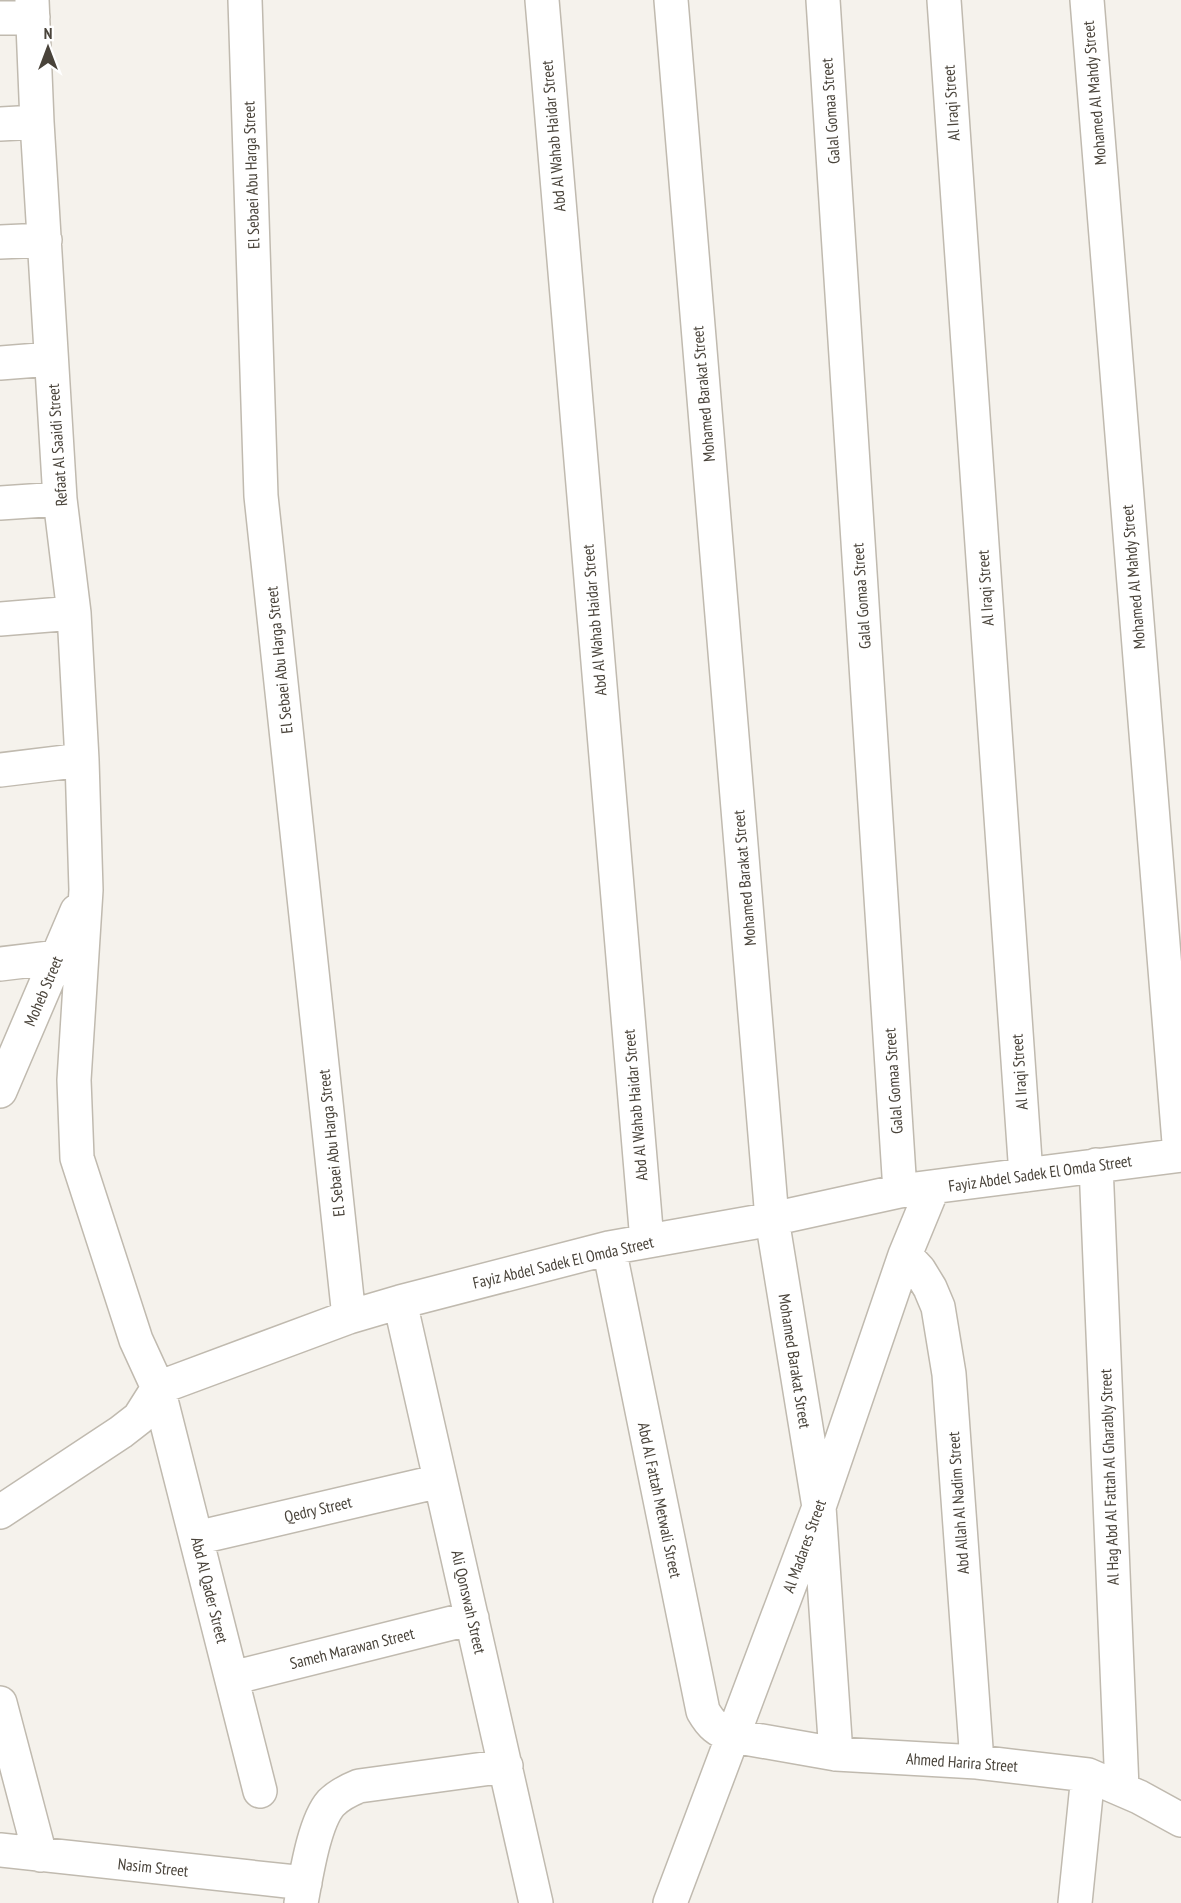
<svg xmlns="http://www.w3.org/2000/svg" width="1181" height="1903" font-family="'PT Sans Narrow',sans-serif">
	<rect width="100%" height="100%" fill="#f5f2ec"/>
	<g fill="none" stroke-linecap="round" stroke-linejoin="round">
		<defs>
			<path id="street" d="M32,0l5,122 23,377 14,114 8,147 4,130 -12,190 3,78 59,182 22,48 102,403
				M245,0l16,496 88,821
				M542,0l105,1241
				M671,0l101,1219 47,288 17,247
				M823,0l77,1191
				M944,0l82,1175
				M1087,0l93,1155
				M0,18l33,-1
				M0,124l37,-2
				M0,242l45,-2
				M0,363l51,-4
				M0,503l60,-4
				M0,619l74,-6
				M0,770l82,-10
				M0,964l58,-7
				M0,1091l77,-180
				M1096,1165l26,623
				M609,1248l94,463c8,14 15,20 30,25l103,18 141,8 111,13 51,22 42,23
				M905,1255l14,15 11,18 8,19 11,67 28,388
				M400,1302l136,601
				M0,1512l121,-80 18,-14 19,-30 191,-71 51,-15 209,-54 163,-29 128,-28 281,-36
				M196,1538l244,-57
				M232,1678l240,-60
				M0,1703l40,152
				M0,1850l305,33
				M301,1903c5,-26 13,-81 30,-100 8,-8 18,-13 28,-17l147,-20
				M670,1903l149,-396 86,-252 28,-68
				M1075,1903l13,-128"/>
		</defs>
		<!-- street casing -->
		<use href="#street" stroke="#c0baaf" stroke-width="36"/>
		<!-- street -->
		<use href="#street" stroke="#fff" stroke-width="33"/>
	</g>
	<g text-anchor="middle" stroke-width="6" stroke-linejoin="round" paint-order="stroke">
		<!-- street labels -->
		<g font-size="16" fill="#49433a" stroke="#fff">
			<text transform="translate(1094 93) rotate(-95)" y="6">Mohamed Al Mahdy Street</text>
			<text transform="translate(951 103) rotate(-94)" y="6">Al Iraqi Street</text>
			<text transform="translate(830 111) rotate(-94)" y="6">Galal Gomaa Street</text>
			<text transform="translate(553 136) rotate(-95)" y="6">Abd Al Wahab Haidar Street</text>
			<text transform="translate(251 175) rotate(-92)" y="6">El Sebaei Abu Harga Street</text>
			<text transform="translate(703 394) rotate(-95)" y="6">Mohamed Barakat Street</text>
			<text transform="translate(57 445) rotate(-94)" y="6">Refaat Al Saaidi Street</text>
			<text transform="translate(1133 577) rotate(-95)" y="6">Mohamed Al Mahdy Street</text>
			<text transform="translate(985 588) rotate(-94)" y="6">Al Iraqi Street</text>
			<text transform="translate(861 596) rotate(-94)" y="6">Galal Gomaa Street</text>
			<text transform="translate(594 620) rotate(-95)" y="6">Abd Al Wahab Haidar Street</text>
			<text transform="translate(279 660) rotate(-96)" y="6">El Sebaei Abu Harga Street</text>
			<text transform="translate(744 878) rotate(-95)" y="6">Mohamed Barakat Street</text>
			<text transform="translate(43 991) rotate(-67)" y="6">Moheb Street</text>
			<text transform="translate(1019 1072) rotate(-94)" y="6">Al Iraqi Street</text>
			<text transform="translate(893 1081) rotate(-94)" y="6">Galal Gomaa Street</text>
			<text transform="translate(635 1105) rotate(-95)" y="6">Abd Al Wahab Haidar Street</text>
			<text transform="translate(331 1143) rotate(-96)" y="6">El Sebaei Abu Harga Street</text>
			<text transform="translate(1040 1173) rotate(-8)" y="6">Fayiz Abdel Sadek El Omda Street</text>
			<text transform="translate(563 1262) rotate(-13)" y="6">Fayiz Abdel Sadek El Omda Street</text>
			<text transform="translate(795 1361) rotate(81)" y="6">Mohamed Barakat Street</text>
			<text transform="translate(1109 1477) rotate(-92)" y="6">Al Hag Abd Al Fattah Al Gharably Street</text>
			<text transform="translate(660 1500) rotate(78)" y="6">Abd Al Fattah Metwali Street</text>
			<text transform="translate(958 1503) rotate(-94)" y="6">Abd Allah Al Nadim Street</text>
			<text transform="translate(318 1509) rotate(-13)" y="6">Qedry Street</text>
			<text transform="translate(804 1546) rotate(-70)" y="6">Al Madares Street</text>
			<text transform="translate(210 1590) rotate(76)" y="6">Abd Al Qader Street</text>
			<text transform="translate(469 1602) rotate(77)" y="6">Ali Qonswah Street</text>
			<text transform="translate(352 1648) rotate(-14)" y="6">Sameh Marawan Street</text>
			<text transform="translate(962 1762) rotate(4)" y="6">Ahmed Harira Street</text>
			<text transform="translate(153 1867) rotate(6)" y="6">Nasim Street</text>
		</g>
	</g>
	<!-- north arrow -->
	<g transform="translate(48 48)" stroke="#ffffff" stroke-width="4.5" paint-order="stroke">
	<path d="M0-4.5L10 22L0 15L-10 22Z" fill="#49433a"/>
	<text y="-9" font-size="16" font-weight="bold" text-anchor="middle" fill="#49433a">N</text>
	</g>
</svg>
